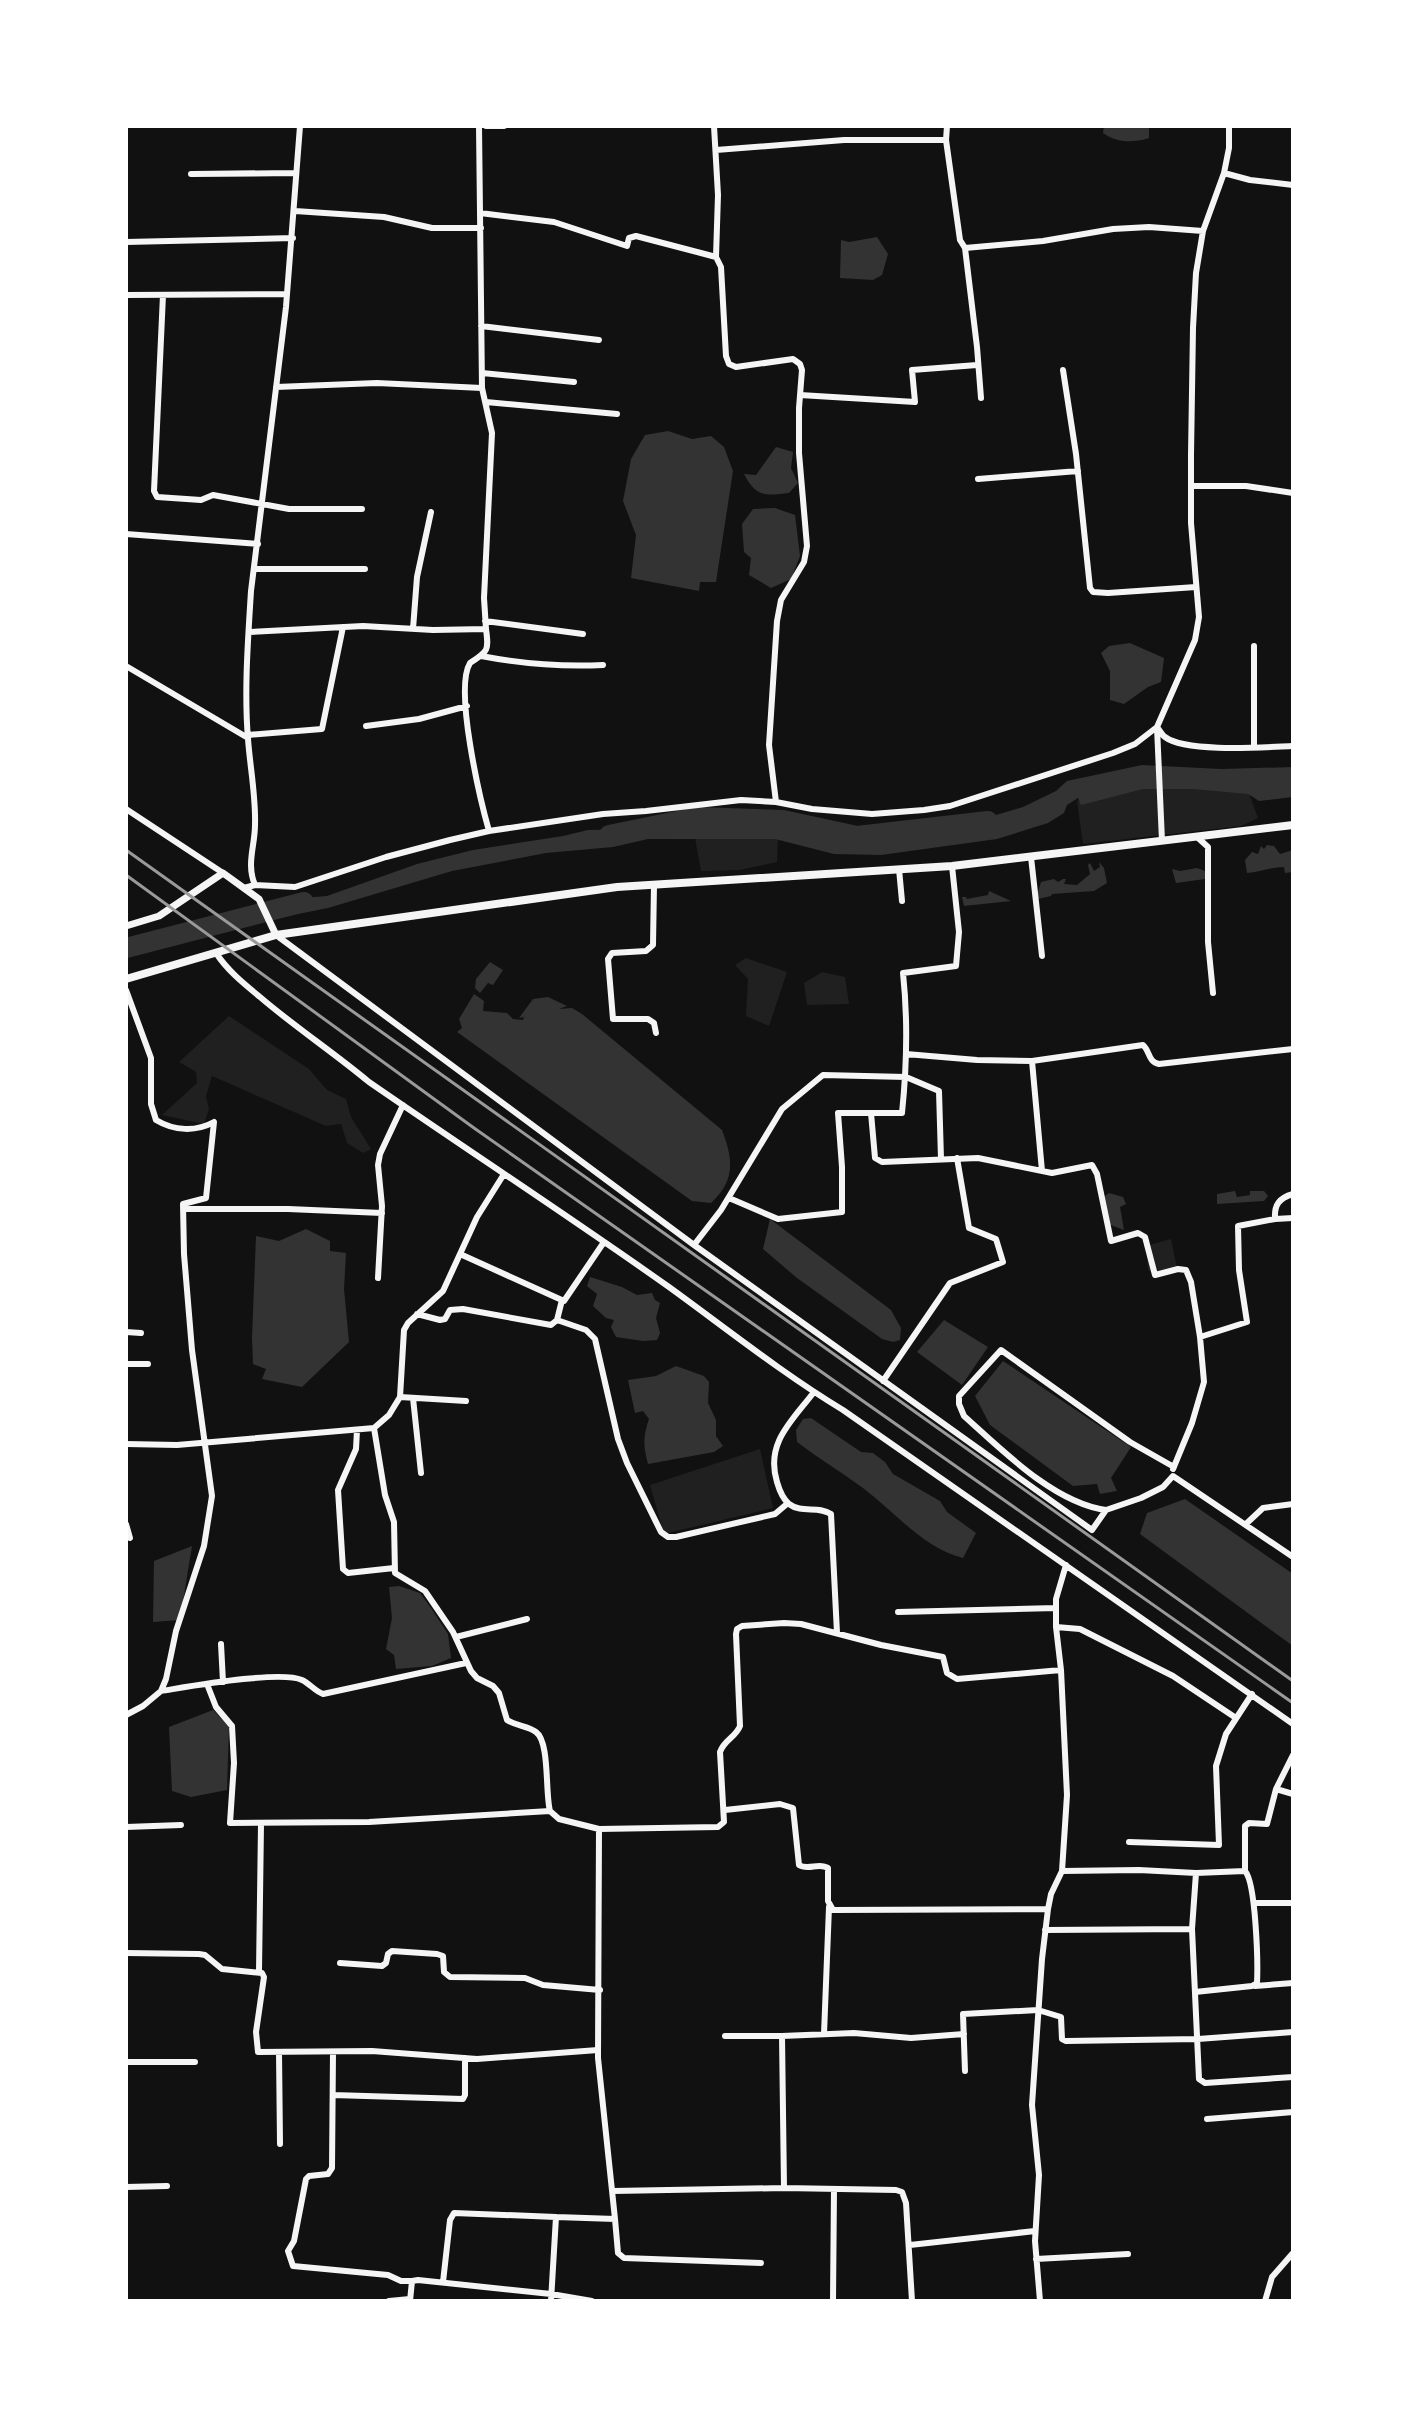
<svg xmlns="http://www.w3.org/2000/svg" width="1419" height="2427" font-family="Jost,sans-serif">
	<rect width="100%" height="100%" fill="#111"/>
	<!-- green -->
	<path fill="#202020" d="M1121,782l126,6 11,30 -17,8 -158,18 -6,-43z
		M778,836l-1,26 -37,8 -39,1 -6,-33z
		M746,958l41,14 -18,54 -23,-10 2,-37 -13,-14z
		M822,972l23,5 4,27 -42,1 -3,-22z
		M229,1016l80,53 18,21 19,9 5,18 20,32 -8,4 -16,-10 -6,-19 -15,2 -114,-50 -6,20 3,13 -5,15 -42,-9 35,-32 -1,-11 -17,-10z
		M1171,1239l6,29 -21,6 -8,-4 -2,-24z
		M760,1449l13,59 -109,26 -14,-49z"/>
	<!-- water -->
	<path fill="#333" d="M1104,126h45v12c-16,5 -32,5 -46,-5z
		M877,237l11,17 -6,21 -9,5 -33,-2 1,-38 8,2z
		M668,431l24,8 19,-3 13,11 9,24 -17,111h-16l-1,9 -68,-13 5,-43 -13,-34 8,-42 14,-24z
		M776,447l17,5 -2,16 7,15 -9,10c-24,3 -33,4 -45,-19l12,1z
		M775,508l20,7 5,41 -9,23 -20,9 -22,-13 2,-17 -7,-6 -2,-28 11,-15z
		M1130,643l34,15 -3,24 -13,5 -24,17 -14,-4v-29l-9,-18 8,-7z
		M1142,765l79,4 72,-2v30l-34,4 -11,-7 -55,-5h-50l-62,16 -3,-7 -11,7 -3,8 -16,10 -51,16 -116,16 -47,-1 -59,-15h-127l-35,8 -67,6 -94,18 -124,37 -40,8 -16,-13 6,-3 49,-4 90,-32 56,-14 90,-14 25,-6 61,-1 20,-5 43,-5 78,6 75,9h46l47,-8 65,-19 33,-16 11,-10z
		M1267,845l7,1 6,8 13,-4v22l-8,1 -1,-6c-12,0 -24,5 -37,6l-2,-13 7,-8 6,2 3,-8 3,3z
		M1099,862l5,6 3,15 -13,8 -42,3 -1,2 -13,3 -1,-4 4,-13 13,-3 4,3 5,-3h3l-2,5 13,1 13,-11 -2,-9 2,-2 4,8 6,-4z
		M1197,868l8,3v8l-29,4 -4,-14 8,2z
		M989,891l22,10 -47,5 -2,-9h4l1,2 21,-4z
		M490,962l13,8 -10,15 -5,-2 -8,10 -5,-5 1,-9z
		M474,994l10,7 -1,10 24,2 6,6 10,1 1,-3 -5,1 14,-19 15,-2 19,9 -8,3 13,-1 10,6 140,116c11,29 14,50 -11,73l-19,-2 -235,-169 5,-4 -3,-9z
		M1235,1191l2,6 13,-2v-4h14l4,5 -4,5 -47,3v-10z
		M1109,1193l14,4 3,7 -6,3 4,23 -16,-6 -4,-27z
		M770,1219l121,91 10,18 -1,12 -7,2 -11,-3 -85,-61 -34,-29z
		M306,1229l24,12v10l16,2 -2,36 5,53 -47,45 -40,-8 4,-10 -13,-5 -1,-26 4,-102 23,5z
		M590,1277l32,10 15,8 15,-2 3,7 5,3 -4,15 4,15 -3,7 -14,1 -27,-4 -5,-10 3,-7 -8,-2 -13,-12 4,-12 -10,-8z
		M944,1320l44,27 -26,38 -45,-33z
		M1003,1361l128,86 -20,31 6,13 -17,3 -3,-10 -24,2 -83,-61 -15,-29z
		M676,1366l28,10 5,6 -1,21 8,17v16l7,10 -9,6 -66,12c-5,-18 -5,-28 1,-45l-6,-8 -8,2 -7,-33 28,-4z
		M811,1418l50,34 12,1 12,9 8,12 47,27 7,11 29,21 -13,25c-40,-10 -68,-46 -100,-70 -22,-16 -45,-30 -66,-46l-1,-12 7,-11z
		M1185,1499l108,75v72l-153,-112 7,-21z
		M192,1546l-12,74 -27,2 1,-61z
		M399,1586l21,7 11,15 17,26 3,24 -19,8 -36,3 -2,-14 -8,-6 6,-31 -3,-31z
		M213,1710l16,16 -2,64 -36,7 -19,-6 -3,-64z"/>
	<g fill="none" stroke-linecap="round" stroke-linejoin="round">
		<!-- river -->
		<path stroke="#333" stroke-width="20" d="M609,835l88,-18 86,3 74,16 131,-15
			M126,948l178,-46"/>
		<!-- minor -->
		<path stroke="#f5f5f5" stroke-width="6" d="M479,126l3,262 10,45 -8,165 2,31
			M486,126h18
			M714,126l4,69 -2,62 5,10 5,89 3,8 7,3 57,-8 7,5 2,6 -3,38v45l8,93 -3,16 -23,38 -4,21 -8,124 7,57
			M947,126l-1,14 14,100 5,8 12,99 4,51
			M716,150l128,-10h102
			M1224,173l26,7 43,5
			M191,174l104,-1
			M295,211l89,6 48,11h49
			M480,213l74,9 73,24 2,-8 7,-2 80,21
			M126,242l167,-4
			M965,248l78,-7 70,-12 36,-2 54,4
			M126,295l161,-1
			M163,295l-9,196 3,6 44,3 12,-5 76,14h73
			M481,326l118,14
			M1063,370l13,84 14,134 3,4 15,1 88,-6
			M482,373l92,9
			M276,387l101,-4 105,5
			M800,395l115,7 -3,-32 65,-5
			M486,402l131,12
			M978,479l100,-8
			M1191,486h55l47,7
			M126,534l132,10
			M254,569h111
			M485,621l98,13
			M413,629l4,-52 14,-65
			M249,632l114,-6 70,4 53,-1c3,22 2,22 -16,34 -16,26 10,136 19,168
			M481,656c42,8 80,11 122,9
			M126,666l122,72
			M366,726l53,-7 48,-13
			M1157,727c3,4 5,8 8,10 21,16 101,10 128,9
			M1157,727l5,114
			M248,735l74,-6 21,-102
			M1254,747v-101
			M126,809l97,64
			M1197,837l11,10v95l5,51
			M1031,857l11,99
			M899,869l3,32
			M255,885c-9,-21 0,-39 0,-60 1,-29 -5,-58 -7,-86 -4,-49 0,-99 3,-148l35,-284 14,-181
			M654,885l-1,60 -7,6 -34,2 -4,6 5,60h35l6,4 2,10
			M244,888l11,-3 40,2 91,-30 64,-17 39,-9 114,-17 43,-3 95,-11 35,2 36,7 60,5 52,-4 26,-4 163,-53 22,-9 22,-17 38,-87 4,-23 -8,-94v-68l2,-127 3,-55 7,-42 21,-58 5,-25v-22
			M276,935l418,310 398,285 14,-20 35,-12 22,-11 10,-11 120,81
			M216,953c12,18 27,30 44,44 35,30 73,55 109,85 100,69 201,135 300,205 58,42 113,86 174,123l450,314
			M126,990l25,68v46l5,16c18,11 40,12 58,2l-8,76 -23,6 1,50 8,96 20,146 -8,50 -28,85 -10,48 -5,12 -18,15 -17,9
			M906,1054l71,6 55,1 111,-16c7,6 5,17 16,19l134,-15
			M1032,1061l10,110
			M871,1113l4,45 7,4 96,-4 74,15 40,-8 5,9 14,67 27,-8 7,4 10,38 23,-6 8,1 5,12 9,55
			M729,1198l49,21 64,-7v-45l-4,-54h64c5,-48 6,-93 1,-140l53,-7 3,-34 -7,-66
			M184,1209h104l94,4
			M1275,1219c-1,-14 4,-21 18,-25
			M694,1245l27,-35 61,-101 41,-34 83,2 33,14 2,68
			M460,1254l104,47 40,-59
			M378,1278l4,-72 -4,-41 2,-11 23,-49
			M417,1314l23,6 5,-1 5,-9 13,-1 88,16 6,-5 5,-20
			M557,1320l29,10 9,9 23,100 9,24 34,69 7,5h8l99,-23 13,-11
			M126,1332l15,1
			M126,1364h22
			M883,1381l67,-98 53,-21 -7,-23 -27,-11 -12,-70
			M814,1392c-22,29 -49,51 -37,90 2,7 6,17 12,22 13,10 29,1 42,10l6,119
			M400,1397l66,4
			M413,1398l8,75
			M374,1428l11,67 9,27 1,51 30,18 28,41 18,39 6,7 16,8 6,7 8,27c9,6 21,6 29,12 14,10 9,61 14,79l9,8 40,10 -1,229 17,161 -59,-2 -5,84
			M357,1430l-1,19 -18,41 5,79 5,4 46,-5
			M126,1444l51,1 197,-17 15,-13 11,-18 4,-67 4,-7 35,-32 34,-74 27,-43
			M1173,1469l19,-46 12,-41 -4,-45 47,-15 -8,-52 -1,-44 37,-7 18,-1
			M1106,1510c-52,-7 -104,-60 -142,-94l-5,-12v-8l42,-46 129,92 44,25
			M126,1524l4,14
			M1246,1524l17,-16 30,-4
			M898,1612l158,-4
			M1056,1627l24,2 93,47 63,42
			M456,1637l71,-18
			M221,1644l2,38
			M207,1684l9,23 16,19 2,37 -4,60 139,-1 181,-11
			M161,1691c26,-4 119,-21 141,-11 7,3 13,11 21,14l143,-31
			M1276,1789l17,5
			M725,1810l55,-6 13,4 6,57c9,6 20,-3 29,3v33l5,9 215,-1
			M126,1827l55,-2
			M599,1829l119,-2 6,-5 -4,-70c4,-12 16,-15 20,-26l-4,-92 1,-5 5,-3 42,-3 17,1 80,21 62,12 4,16 10,6 104,-9
			M1129,1842l90,3 -3,-79 10,-32 26,-40
			M1062,1871l77,-1 57,3 49,-2v-45l4,-3 18,1 9,-35 17,-34
			M1196,1873l-4,56 7,150 6,4 88,-6
			M1254,1903h39
			M1045,1930l147,-1
			M126,1953l73,1 6,1 17,14 40,4 2,4 -8,55 2,20 114,-1 105,8 121,-9
			M340,1963l42,3 4,-3 2,-9 4,-3 45,3 6,2 1,16 6,5 75,1 18,7 57,5
			M259,1971l2,-147
			M1255,1986l38,-3
			M1195,1992l57,-6 5,-3c1,-20 -1,-100 -12,-112
			M824,2034l5,-127
			M725,2036h57l72,-3 57,5 53,-4
			M782,2036l2,152
			M279,2052l1,92
			M333,2052l-1,116 -4,6 -19,2 -3,3 -12,62 -6,10 5,15 95,9 13,6h11
			M126,2062h69
			M965,2071l-2,-57 75,-4 23,7 1,22 4,2 132,-2 95,-7
			M333,2095l130,4 2,-4v-37
			M1207,2119l86,-7
			M126,2187l41,-1
			M613,2191l171,-3 112,2 6,2 4,11 6,98
			M615,2219l3,34 6,5 137,5
			M910,2245l125,-14
			M1036,2259l92,-5
			M443,2282l7,-62 4,-7 102,4
			M389,2301l21,-2
			M410,2301l2,-20 6,-1 133,14 41,7
			M833,2301l1,-112
			M1040,2301l-5,-60 4,-66 -7,-70 10,-146 6,-50 3,-15 11,-23 5,-76 -6,-125 -5,-43v-28l10,-34
			M1265,2301l7,-24 21,-24"/>
		<!-- tertiary -->
		<path stroke="#f5f5f5" stroke-width="7" d="M126,926l33,-10 64,-43 36,26 17,36"/>
		<!-- secondary -->
		<path stroke="#f5f5f5" stroke-width="8" d="M126,979l150,-44 341,-48 335,-21 341,-41"/>
		<!-- rail -->
		<path stroke="#9a9a9a" stroke-width="3" d="M126,850l1167,831
			M126,875l348,253 819,575"/>
	</g>
	<!-- border -->
	<rect width="1419" height="2427" fill="none" stroke="#ffffff" stroke-width="256"/>
</svg>
